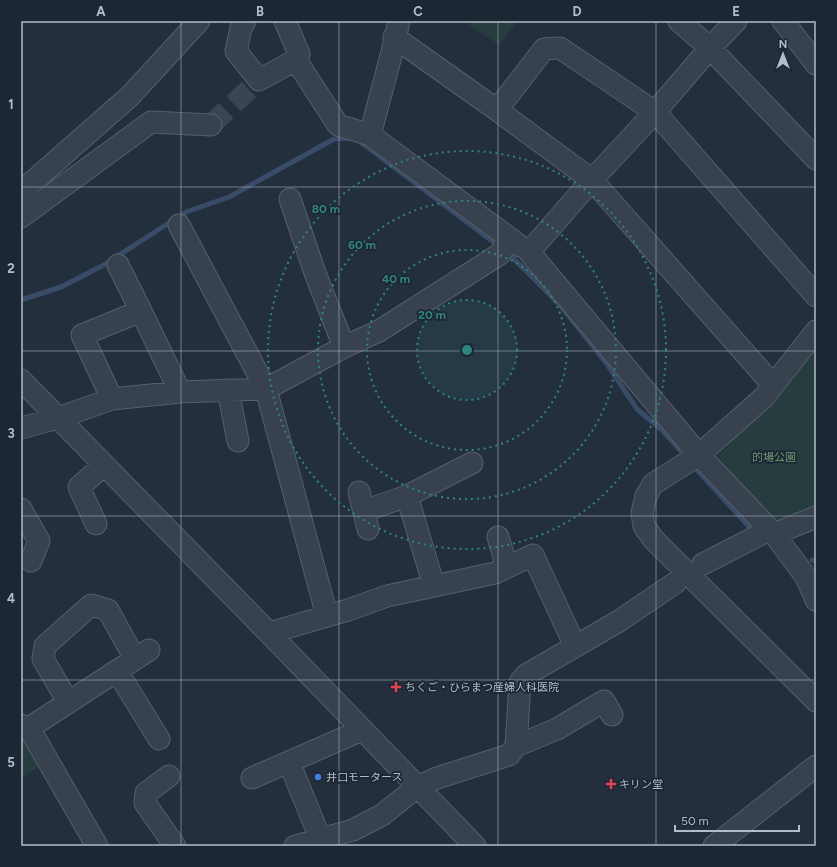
<svg xmlns="http://www.w3.org/2000/svg" width="837" height="867" font-family="Figtree,'Noto Sans JP',sans-serif">
	<rect width="100%" height="100%" fill="#242f3e"/>
	<!-- green -->
	<path fill="#263c3f" d="M470,21h47l-18,24 -30,-20z
		M814,352l2,2v148l-7,11 -35,11 -56,-68z
		M21,739l4,1 19,23 -23,15z"/>
	<g fill="none" stroke-linecap="round" stroke-linejoin="round">
		<!-- stream -->
		<path stroke="#394c67" stroke-width="5" d="M358,140l134,101
			M513,258l47,47 47,59 30,45 25,21 18,20
			M21,300l40,-13 41,-21 84,-54 43,-15 105,-58 16,-1
			M698,471l56,61
			M812,560l4,1"/>
		<!-- minor-tunnel -->
		<path stroke="#3a4453" stroke-width="21" stroke-dasharray="21 10" stroke-linecap="butt" d="M211,125l48,-45"/>
		<defs>
			<path id="minor" d="M245,21l-4,7 -5,23 23,29 37,-20 3,-6 -14,-33
				M679,21l31,27 106,111
				M736,21l-26,27 -55,64 -63,68 -63,72 170,203 75,79 32,43 10,23
				M783,21l33,43
				M394,37l103,73 95,70 181,205
				M296,60l42,65 32,10 150,111
				M497,110l47,-61 16,-1 95,64 161,184
				M370,135l22,-83 7,-31
				M21,192l109,-96 69,-75
				M290,199l25,74 29,74
				M21,217l130,-95 60,3
				M179,225l87,164 61,227
				M118,265l23,46
				M816,331l-52,66 -65,58 -46,29 -7,12 -4,17 2,13 10,14 162,161
				M21,380l248,253 206,213
				M228,390l10,51
				M112,399l-30,-64 59,-24 39,81
				M21,428l37,-10 54,-19 68,-7 86,-3 78,-42 35,-16 121,-77 9,-16
				M359,492l9,37
				M407,496l27,90
				M21,509l18,32 -8,20
				M364,511l43,-15 65,-33
				M96,524l-17,-37 25,-22
				M774,534l42,-17
				M498,537l9,30
				M703,564l66,-34
				M269,633l79,-23 39,-14 108,-23 38,-18 42,91
				M117,671l42,68
				M68,702l-25,-43 2,-13 46,-41 17,5 27,49
				M21,725l8,3 68,118
				M29,728l120,-78
				M516,746l41,-17 47,-28 8,14
				M289,762l31,76
				M169,776l-23,17 -1,10 30,43
				M252,778l110,-48
				M295,846l58,-16 29,-15 35,-28 20,-9 72,-23 7,-9 4,-64 6,-7 93,-54 56,-38
				M714,846l102,-80"/>
		</defs>
		<!-- minor casing -->
		<use href="#minor" stroke="#565f6c" stroke-width="23"/>
		<!-- minor -->
		<use href="#minor" stroke="#38414e" stroke-width="21"/>
	</g>
	<!-- grid -->
	<path fill="none" stroke="#b4bcc9" stroke-width="1" stroke-opacity="0.55" d="M181,21v825M339,21v825M498,21v825M656,21v825M21,187h795M21,351h795M21,516h795M21,680h795"/>
	<!-- distance rings -->
	<circle cx="467" cy="350" r="50" fill="#308480" fill-opacity=".12"/>
	<g fill="none" stroke="#308480" stroke-width="2" stroke-dasharray="2 4">
		<circle cx="467" cy="350" r="50"/>
		<circle cx="467" cy="350" r="100"/>
		<circle cx="467" cy="350" r="149"/>
		<circle cx="467" cy="350" r="199"/>
	</g>
	<!-- markers -->
	<g fill="#e0444e" stroke="#1d2633" stroke-width="1.5">
		<path d="M394 681h4v4h4v4h-4v4h-4v-4h-4v-4h4z"/>
		<path d="M609 778h4v4h4v4h-4v4h-4v-4h-4v-4h4z"/>
	</g>
	<circle fill="#3f7fe0" stroke="#1d2633" stroke-width="1.5" cx="318" cy="777" r="4"/>
	<g text-anchor="middle" stroke-width="3.5" stroke-linejoin="round" paint-order="stroke">
		<!-- park labels -->
		<g font-size="11" fill="#6b9a76" stroke="#1d2633">
			<text x="774" y="461">的場公園</text>
		</g>
		<!-- poi labels -->
		<g font-size="11" fill="#b4bcc9" stroke="#1d2633" text-anchor="start">
			<text x="405" y="691">ちくご・ひらまつ産婦人科医院</text>
			<text x="326" y="781">井口モータース</text>
			<text x="619" y="788">キリン堂</text>
		</g>
	</g>
	<circle cx="467" cy="350" r="6" fill="#308480" stroke="#1d2633" stroke-width="2"/>
	<g font-size="12" text-anchor="middle" font-weight="bold" fill="#308480" stroke="#1d2633" stroke-width="3.5" stroke-linejoin="round" paint-order="stroke">
		<text x="326" y="213">80 m</text>
		<text x="362" y="249">60 m</text>
		<text x="396" y="283">40 m</text>
		<text x="432" y="319">20 m</text>
	</g>
	<!-- border -->
	<rect width="837" height="867" fill="none" stroke="#1d2633" stroke-width="44"/>
	<!-- north arrow -->
	<g transform="translate(783 54)" stroke="#1d2633" stroke-width="3" paint-order="stroke">
	<path d="M0-3L7 15L0 10L-7 15Z" fill="#b4bcc9"/>
	<text y="-6" font-size="11" font-weight="bold" text-anchor="middle" fill="#b4bcc9">N</text>
	</g>
	<!-- scale -->
	<path d="M675 825v6h124v-6" fill="none" stroke="#b4bcc9" stroke-width="2"/>
	<text x="681" y="825" font-size="12" fill="#b4bcc9" stroke="#1d2633" stroke-width="3" paint-order="stroke">50 m</text>
	<rect x="22" y="22" width="793" height="823" fill="none" stroke="#b4bcc9" stroke-width="1.5"/>
	<g font-size="13" text-anchor="middle" font-weight="bold" fill="#b4bcc9">
		<text x="101" y="16">A</text>
		<text x="260" y="16">B</text>
		<text x="418" y="16">C</text>
		<text x="577" y="16">D</text>
		<text x="736" y="16">E</text>
		<text x="11" y="109">1</text>
		<text x="11" y="273">2</text>
		<text x="11" y="438">3</text>
		<text x="11" y="603">4</text>
		<text x="11" y="767">5</text>
	</g>
</svg>
